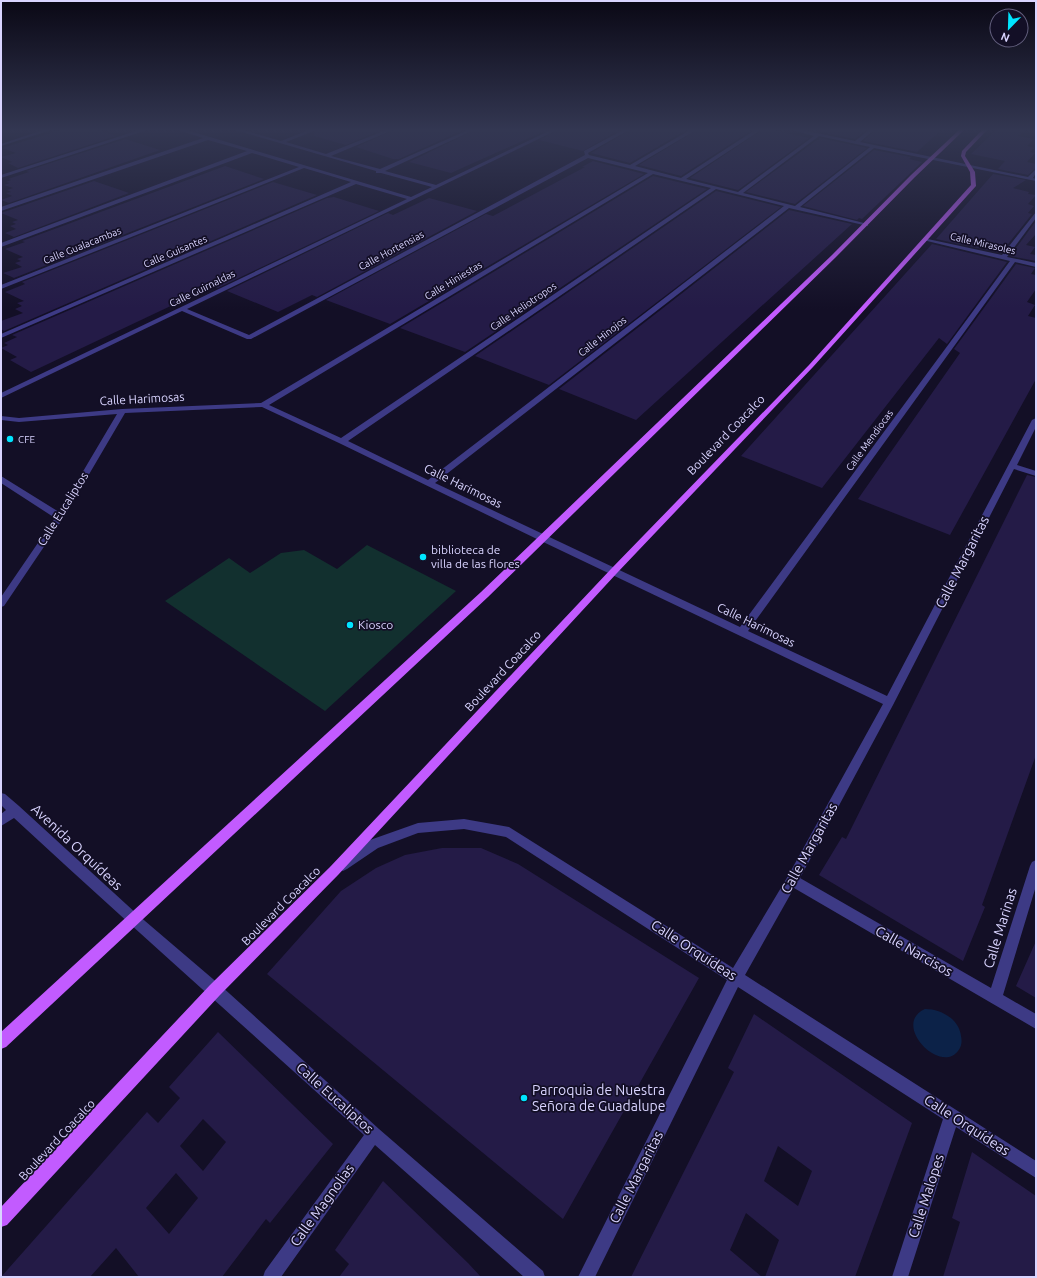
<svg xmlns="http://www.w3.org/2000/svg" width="1037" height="1278" font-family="Ubuntu,sans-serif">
	<rect width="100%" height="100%" fill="#130f26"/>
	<!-- green -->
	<path fill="#12302f" d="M367,545l89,46 -131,120 -160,-110 64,-43 21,15 31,-20 23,-3 33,19z"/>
	<!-- water -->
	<path fill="#0c2248" d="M925,1009c16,0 34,10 36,27 1,5 1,10 -3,15 -18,24 -67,-27 -33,-42z"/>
	<!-- building -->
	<path fill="#241b47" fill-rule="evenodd" d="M60,130h38l18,6 -98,32 -10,-5 4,-1 -11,-5 15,-4 -14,-5z
		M317,130h64l-35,15 -32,-9v-4z
		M394,130h69l-64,29h-6l-37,-12z
		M475,130h72l-96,43 -42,-11z
		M558,130h61l-36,21 -44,-11z
		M630,130h56l-56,33 -39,-10z
		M697,130h55l-71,46 -42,-11z
		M762,130h10l37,8 -71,52 -48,-12z
		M820,130h46l-11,9 -35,-7z
		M875,130h66l-24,22 -54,-11z
		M996,130h29l-7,6 16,3 -7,7 7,2 -4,4 5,1 -8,9 9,2v4l-8,7 -30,-6 7,-8 -34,-7z
		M820,138l47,10 -72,56 -49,-12 71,-52h2z
		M125,139l35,11 -151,53 -8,-3 11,-4 -6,-3 5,-1 -4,-2 6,-2 -9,-3 6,-2 -4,-1 5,-2 -3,-1 21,-7 -3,-1z
		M874,150l37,7 -2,2 13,3 -60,57 -3,-1 -2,2 -54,-14z
		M593,161l51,13 -254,150 -64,-24 160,-86 7,2 92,-49h-3z
		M225,166l39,13 -250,99 -11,-5 19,-6 -7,-4 6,-2 -4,-2 6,-2 -18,-8 20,-7 -3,-1z
		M993,174l33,6 -13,8 16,4 -1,2 8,1 -8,9 6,2 -6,7 4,1 -31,39 -65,-14z
		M653,176l54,13 -242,163 -65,-24z
		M94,181l35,12 -115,44 -9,-4 11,-4 -6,-3 6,-2 -4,-2 6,-2 -17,-7z
		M273,182l44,13 -313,136 -3,-2v-8l22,-8 -8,-4 7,-3 -5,-3 7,-2 -19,-9 20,-8 -3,-2z
		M716,191l65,16 -232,178 -74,-29z
		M334,197l45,14 -161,77 -5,-2 -182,86 -21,-12 7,-3 -16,-9 7,-3 -4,-2 13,-6 -5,-2 315,-137z
		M429,198l48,13 -160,86 -5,-2 -34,17 -51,-21 161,-78 5,2z
		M789,210l63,14 -216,196 -77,-31z
		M1036,221v13l-10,11 9,2 -5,7 6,1v6l-26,-5z
		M932,244l75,18 -60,82 -8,-6 -117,150 -81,-32z
		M1016,264l19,4 -4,6 5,1v14l-9,13 8,3 -7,11 8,2v61l-86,156 -92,-36 102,-146 -6,-4z
		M1027,475l9,2v278l-54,150 3,2 -22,54 -144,-86 23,-38 4,2z
		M442,848h39l37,16 181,114 -136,241 -296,-245 74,-83 35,-23 29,-13z
		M1036,941v57l-20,-12z
		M754,1014l158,109 -57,154h-90l14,-37 -33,-27 -16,37 32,27h-131l103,-205 -6,-4zM778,1146l34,25 -14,35 -34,-25z
		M218,1032l115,112 -63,79 -4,-4 -44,58h-83l-23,-29 -26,29h-89l146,-165 11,11 22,-25 -11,-11zM203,1119l23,23 -23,29 -23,-25zM176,1173l22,25 -29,36 -23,-26z
		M972,1152l64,44v81h-93l17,-55 -8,-4z
		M383,1181l85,82 13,14h-142l10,-13 -14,-14z"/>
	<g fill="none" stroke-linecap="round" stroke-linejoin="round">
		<!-- minor -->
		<path fill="#3d3a85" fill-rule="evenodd" d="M43,130h8l-50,16v-2z
			M139,130h8l-146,48v-3z
			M178,130h8l24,7 201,60 21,-10 -51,-14h-5v-2l-141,-41h8l38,11 28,-11h7l-30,12 40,12 60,-24h7l-62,26 49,13 88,-39h6l-89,41 51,14 115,-55h6l-370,179 62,26 336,-180 -1,-4 39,-21h6l-41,23 1,2 41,10 60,-35h6l-61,36 46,12 74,-48h6l-75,49 52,13 76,-56 -22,-6h10l53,11 14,-11h5l-14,12 168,35 8,-8v4l-3,5 3,1v2l-162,-33 -74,59 68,17v2l-79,-18 -354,275 305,144 270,-366 -87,-21v-2l79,17 34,-43v6l-29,39 29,6v4l-21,-5 -267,369 139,65 145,-276 4,-2v9l-19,38 19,6v5l-22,-7 -121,236 -93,173 191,110 39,-122 2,-4 4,-2v26l-33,109 33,19v15l-242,-141 -49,87 291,186v17l-80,-51 -48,150h-16l51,-158 -205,-132 -143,290h-17l149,-297 -221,-143 -42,-8 -46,4 -40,15 -31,21 -4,2 -4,-2 -2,-4 2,-4 31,-21 48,-17 46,-4 45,8 224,141 55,-92 95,-172 -344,-164 -200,-97 -77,-36 -137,6 -61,104 -60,89 -3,1v-10l54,-79 -54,-35v-7l58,36 58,-98 -98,8 -18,-2v-4l18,2 103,-9 139,-6 387,-230 -60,-15 -337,181h-4l-65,-28 -181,87v-5l406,-194 -51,-15 -355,154v-4l350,-152 -47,-14 -303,121v-4l298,-118 -47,-14 -251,94v-4l246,-92 -39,-11 -207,71v-4l202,-69zM819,136l51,11 -75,59 -52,-13zM653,174l58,14 -370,250 -72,-33zM716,189l68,17 -356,274 -80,-39z
			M1,793l4,1 14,12 119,109 82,70 159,144 164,142 2,6h-21l-149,-132 -94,132h-18l2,-6 99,-136c-117,-106 -234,-210 -350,-317l-13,8v-12l5,-4 -5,-5z"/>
		<!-- major -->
		<path fill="#c25bff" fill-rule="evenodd" d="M959,130h5l-49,47 -79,80 -348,340 -482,450 -5,2v-17l480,-440 351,-337 79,-80z
			M982,130h5l-21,22 -1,4 10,16 1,14 -163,181 -196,206 -279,302 -118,120 -213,230 -6,2v-20l209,-222 120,-118 281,-298 198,-204 162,-180 -1,-13 -9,-16 1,-5z"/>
	</g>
	<!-- sky -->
	<linearGradient id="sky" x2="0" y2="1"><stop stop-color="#0a0815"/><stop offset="0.42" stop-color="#333752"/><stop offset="1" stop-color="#333752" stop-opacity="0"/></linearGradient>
	<rect width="1037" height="309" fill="url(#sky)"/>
	<!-- markers -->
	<g fill="#00e5ff" stroke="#130f26" stroke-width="1.5">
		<circle cx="10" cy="439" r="4"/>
		<circle cx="423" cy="557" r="4"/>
		<circle cx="350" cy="625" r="4"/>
		<circle cx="524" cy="1098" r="4"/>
	</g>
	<g text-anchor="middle" stroke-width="3.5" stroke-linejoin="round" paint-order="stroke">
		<!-- far-street labels -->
		<g font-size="10" fill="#d9d4ff" stroke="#130f26">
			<text transform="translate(983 243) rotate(13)" y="4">Calle Mirasoles</text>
			<text transform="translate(82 245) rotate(-22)" y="4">Calle Gualacambas</text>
			<text transform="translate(391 250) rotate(-28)" y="4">Calle Hortensias</text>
			<text transform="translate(175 251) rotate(-23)" y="4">Calle Guisantes</text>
			<text transform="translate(453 280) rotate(-31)" y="4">Calle Hiniestas</text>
			<text transform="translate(202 288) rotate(-26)" y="4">Calle Guirnaldas</text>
			<text transform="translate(523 306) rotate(-34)" y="4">Calle Heliotropos</text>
			<text transform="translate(602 336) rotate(-38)" y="4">Calle Hinojos</text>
			<text transform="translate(869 440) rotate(-54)" y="4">Calle Mendiocas</text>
		</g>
		<!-- far-poi labels -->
		<g font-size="10" fill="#d9d4ff" stroke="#130f26" text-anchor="start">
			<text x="18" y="443">CFE</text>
		</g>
		<!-- street labels -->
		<g font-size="12" fill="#d9d4ff" stroke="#130f26">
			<text transform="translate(142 399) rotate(-3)" y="4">Calle Harimosas</text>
			<text transform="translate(726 435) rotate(-46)" y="4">Boulevard Coacalco</text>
			<text transform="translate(463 486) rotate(26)" y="4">Calle Harimosas</text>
			<text transform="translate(63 509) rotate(-58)" y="4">Calle Eucaliptos</text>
			<text transform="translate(756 625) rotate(26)" y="4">Calle Harimosas</text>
			<text transform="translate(503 671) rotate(-47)" y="4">Boulevard Coacalco</text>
			<text transform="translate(281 906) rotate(-45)" y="4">Boulevard Coacalco</text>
			<text transform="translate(57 1140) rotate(-47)" y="4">Boulevard Coacalco</text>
		</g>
		<!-- poi labels -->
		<g font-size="12" fill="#d9d4ff" stroke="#130f26" text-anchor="start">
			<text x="431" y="554">biblioteca de<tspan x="431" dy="14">villa de las flores</tspan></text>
			<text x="358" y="629">Kiosco</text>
		</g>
		<!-- near-street labels -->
		<g font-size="14" fill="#d9d4ff" stroke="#130f26">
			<text transform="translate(962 562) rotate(-63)" y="5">Calle Margaritas</text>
			<text transform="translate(77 847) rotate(43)" y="5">Avenida Orquídeas</text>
			<text transform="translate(809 848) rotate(-61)" y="5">Calle Margaritas</text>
			<text transform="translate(1000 928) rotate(-73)" y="5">Calle Marinas</text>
			<text transform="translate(694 950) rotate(33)" y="5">Calle Orquídeas</text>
			<text transform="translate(914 951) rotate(30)" y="5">Calle Narcisos</text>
			<text transform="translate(335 1098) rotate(42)" y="5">Calle Eucaliptos</text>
			<text transform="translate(967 1125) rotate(33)" y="5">Calle Orquídeas</text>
			<text transform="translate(636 1177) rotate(-63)" y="5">Calle Margaritas</text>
			<text transform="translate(926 1196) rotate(-72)" y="5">Calle Malopes</text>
			<text transform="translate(322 1205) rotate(-54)" y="5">Calle Magnolias</text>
		</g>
		<!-- near-poi labels -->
		<g font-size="14" fill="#d9d4ff" stroke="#130f26" text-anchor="start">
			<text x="532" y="1095">Parroquia de Nuestra<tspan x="532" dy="16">Señora de Guadalupe</tspan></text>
		</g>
	</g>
	<!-- border -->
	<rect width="1037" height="1278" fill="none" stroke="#d9d4ff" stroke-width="4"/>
	<!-- north arrow -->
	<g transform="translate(1009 28) rotate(203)"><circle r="19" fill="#130f26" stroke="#625e7d"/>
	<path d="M0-3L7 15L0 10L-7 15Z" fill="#00e5ff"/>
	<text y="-6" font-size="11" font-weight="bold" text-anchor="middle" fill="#d9d4ff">N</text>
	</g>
</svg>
